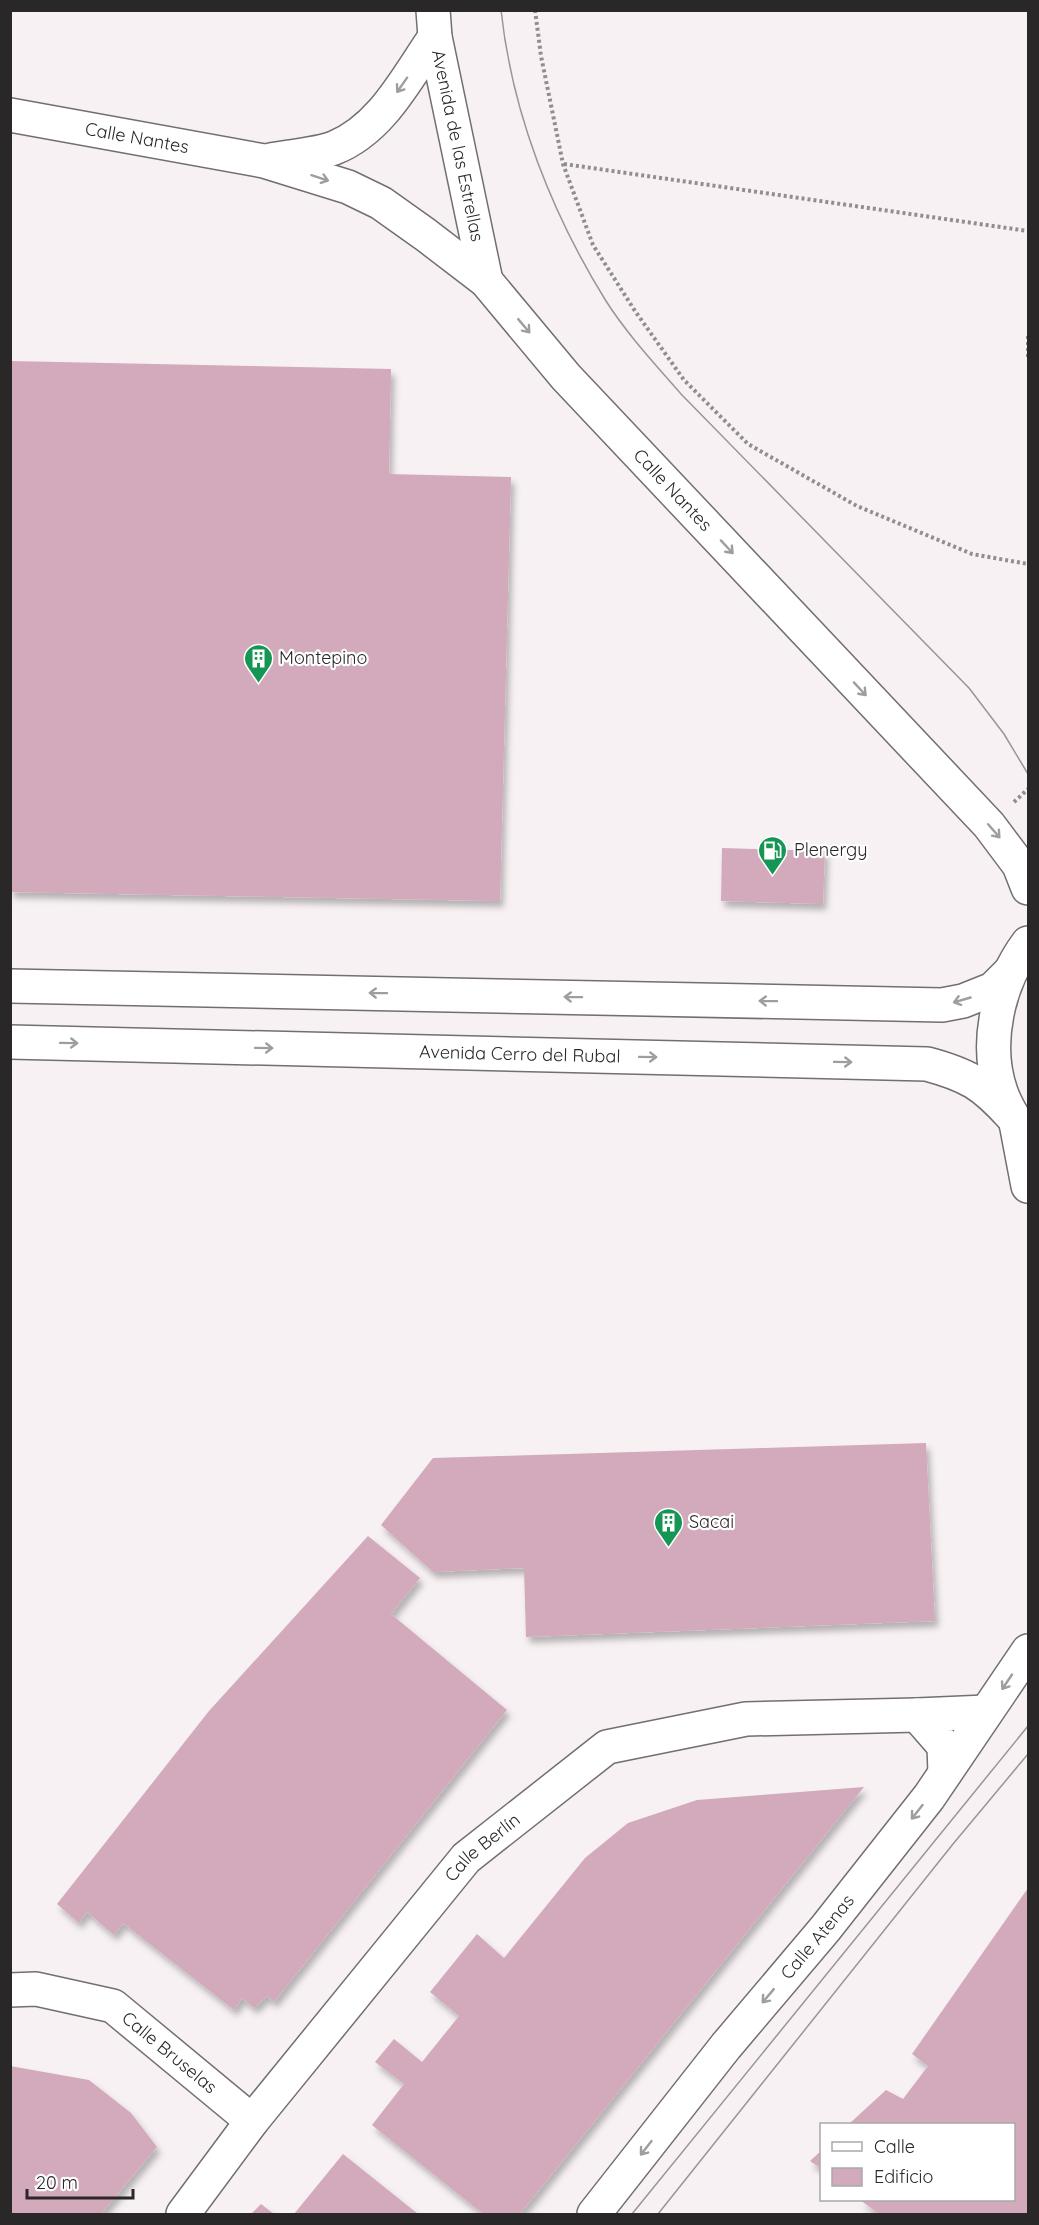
<svg xmlns="http://www.w3.org/2000/svg" width="1039" height="2225" font-family="Quicksand,sans-serif">
	<defs>
		<filter id="shadow"><feDropShadow dx="3.5" dy="6" stdDeviation="3" flood-color="#0004"/></filter>
	</defs>
	<rect width="100%" height="100%" fill="#f7f1f3"/>
	<!-- building -->
	<path fill="#d3aabb" filter="url(#shadow)" d="M10,361l381,8 -2,105 122,3 -11,424 -490,-9z
		M722,848l103,3 -2,53 -102,-3z
		M926,1443l9,178 -409,16 -2,-69 -91,4 -52,-47 52,-67z
		M368,1536l52,42 -29,36 116,96 -233,292 -7,-6 -13,12 -12,-10 -8,12 -111,-87 -9,12 -27,-23 -8,11 -22,-19 152,-193z
		M864,1787l-344,427h-37l-111,-89 32,-41 -29,-22 19,-23 28,23 37,-46 -29,-24 47,-58 27,24 81,-100 43,-35 69,-23z
		M1028,1888v326h-149l-19,-14h154v-76h-165l37,-34 17,9 25,-33 -16,-12z
		M10,2066l79,14 42,33 26,34 -56,67h-91z
		M822,2150v19l-12,-8z
		M343,2154l75,60h-124z
		M261,2204l13,10h-23z"/>
	<g fill="none" stroke-linecap="round" stroke-linejoin="round">
		<defs>
			<g id="minor">
				<path id="s1" d="M433,10l2,27 51,244"/>
				<path id="s2" d="M10,115l254,46 84,26 33,16 45,32 60,46 80,96 423,448 30,40 9,23"/>
				<path d="M271,160c20,-4 44,-5 63,-12 48,-19 73,-71 101,-111"/>
				<path d="M1028,943c-30,40 -44,101 -27,149 6,18 17,33 27,48"/>
				<path d="M10,986l932,19 21,-4 30,-12 18,-18"/>
				<path id="s3" d="M10,1042l917,22c41,11 56,20 84,51"/>
				<path d="M1016,1123l12,63"/>
				<path d="M945,1773l-1,-27 -27,-31 69,-3"/>
				<path id="s4" d="M10,1990l26,-1 77,17 139,115"/>
				<path id="s5" d="M183,2214l69,-93 214,-263 141,-111 139,-28 171,-4"/>
				<path id="s6" d="M594,2214l132,-168 99,-117 104,-132 99,-146"/>
			</g>
		</defs>
		<!-- minor casing -->
		<use href="#minor" stroke="#736e70" stroke-width="36"/>
		<!-- path -->
		<path stroke="#928e90" stroke-width="4" stroke-dasharray="3 3" stroke-linecap="butt" d="M535,10l6,46 22,108 30,81 42,66 49,69 64,64 109,62 115,48 56,10
			M564,164l464,67
			M1028,336v21
			M1014,802l14,-13"/>
		<!-- minor -->
		<use href="#minor" stroke="#fff" stroke-width="33"/>
		<!-- tram -->
		<path stroke="#999597" stroke-width="1.5" d="M501,10c11,103 51,204 105,291 21,33 49,63 75,93l288,294 35,46 24,40
			M632,2214l396,-488
			M658,2214l295,-370 75,-90"/>
	</g>
	<!-- one-way arrows -->
	<defs><path id="oneway-shaft" d="M-6 0H5M1.5-3L5.5 0L1.5 3" fill="none" stroke-width="1.6" stroke-linecap="round" stroke-linejoin="round" transform="scale(1.5)"/></defs>
	<g stroke="#9f9e9e">
		<use href="#oneway-shaft" transform="translate(402 85) rotate(125)"/>
		<use href="#oneway-shaft" transform="translate(320 178) rotate(18)"/>
		<use href="#oneway-shaft" transform="translate(524 326) rotate(50)"/>
		<use href="#oneway-shaft" transform="translate(727 547) rotate(47)"/>
		<use href="#oneway-shaft" transform="translate(860 689) rotate(47)"/>
		<use href="#oneway-shaft" transform="translate(994 831) rotate(49)"/>
		<use href="#oneway-shaft" transform="translate(378 993) rotate(-179)"/>
		<use href="#oneway-shaft" transform="translate(573 997) rotate(-179)"/>
		<use href="#oneway-shaft" transform="translate(962 1000) rotate(164)"/>
		<use href="#oneway-shaft" transform="translate(768 1001) rotate(-179)"/>
		<use href="#oneway-shaft" transform="translate(69 1043) rotate(1)"/>
		<use href="#oneway-shaft" transform="translate(264 1048) rotate(1)"/>
		<use href="#oneway-shaft" transform="translate(648 1057) rotate(1)"/>
		<use href="#oneway-shaft" transform="translate(843 1062) rotate(1)"/>
		<use href="#oneway-shaft" transform="translate(1007 1682) rotate(124)"/>
		<use href="#oneway-shaft" transform="translate(917 1812) rotate(128)"/>
		<use href="#oneway-shaft" transform="translate(768 1996) rotate(130)"/>
		<use href="#oneway-shaft" transform="translate(646 2148) rotate(128)"/>
	</g>
	<!-- icons -->
	<defs>
		<symbol id="building-pin" viewBox="-11 -11 22 30"><path d="M0 17L-7.5 6A9.5 9.5 0 1 1 7.5 6Z" fill="#169655" stroke="#fff"/><path d="M-4-6H4V6H1V3H-1V6H-4ZM-2.5-4.3h1.7v1.8h-1.7ZM.8-4.3h1.7v1.8H.8ZM-2.5-1h1.7V.8h-1.7ZM.8-1h1.7V.8H.8Z" fill="#fff"/></symbol>
		<symbol id="fuel-pin" viewBox="-11 -11 22 30"><path d="M0 17L-7.5 6A9.5 9.5 0 1 1 7.5 6Z" fill="#169655" stroke="#fff"/><path d="M-5.5-6h7V0h2V4h1.3V-2.5L3-4.5l.8-.8L6-3V5H2.5V1h-1V6h-7ZM-4.2-4.7v3.2H.2V-4.7Z" fill="#fff"/></symbol>
	</defs>
	<g fill-rule="evenodd">
		<use href="#building-pin" x="242" y="642" width="33" height="45"/>
		<use href="#fuel-pin" x="756" y="834" width="33" height="45"/>
		<use href="#building-pin" x="652" y="1506" width="33" height="45"/>
	</g>
	<g text-anchor="middle" stroke-width="4.5" stroke-linejoin="round" paint-order="stroke">
		<!-- street labels -->
		<g font-size="18" fill="#292728" stroke="#fff">
			<text dy="6" stroke="none"><textPath href="#s2" startOffset="129">Calle Nantes</textPath></text>
			<text dy="6" stroke="none"><textPath href="#s1" startOffset="138">Avenida de las Estrellas</textPath></text>
			<text dy="6" stroke="none"><textPath href="#s2" startOffset="794">Calle Nantes</textPath></text>
			<text dy="6" stroke="none"><textPath href="#s3" startOffset="510">Avenida Cerro del Rubal</textPath></text>
			<text dy="6" stroke="none"><textPath href="#s5" startOffset="474">Calle Berlín</textPath></text>
			<text dy="6" stroke="none"><textPath href="#s6" startOffset="356">Calle Atenas</textPath></text>
			<text dy="6" stroke="none"><textPath href="#s4" startOffset="178">Calle Bruselas</textPath></text>
		</g>
		<!-- poi labels -->
		<g font-size="18" fill="#292728" stroke="#fff" text-anchor="start">
			<text x="279" y="664">Montepino</text>
			<text x="794" y="856">Plenergy</text>
			<text x="689" y="1528">Sacai</text>
		</g>
	</g>
	<!-- border -->
	<rect width="1039" height="2225" fill="none" stroke="#292728" stroke-width="24"/>
	<!-- legend -->
	<rect x="820" y="2123" width="195" height="78" fill="#ffffff" stroke="#a9a9a9" stroke-width="1.5"/>
	<rect x="832" y="2142" width="30" height="9" fill="#ffffff" stroke="#a9a9a9" stroke-width="1.5"/>
	<text x="874" y="2153" font-size="18" fill="#292728">Calle</text>
	<rect x="832" y="2168" width="30" height="18" fill="#d3aabb" stroke="#a9a9a9" stroke-width="1.5"/>
	<text x="874" y="2183" font-size="18" fill="#292728">Edificio</text>
	<!-- scale -->
	<path d="M27 2189v9h106v-9" fill="none" stroke="#292728" stroke-width="3"/>
	<text x="36" y="2189" font-size="18" fill="#292728" stroke="#ffffff" stroke-width="4.5" paint-order="stroke">20 m</text>
</svg>
